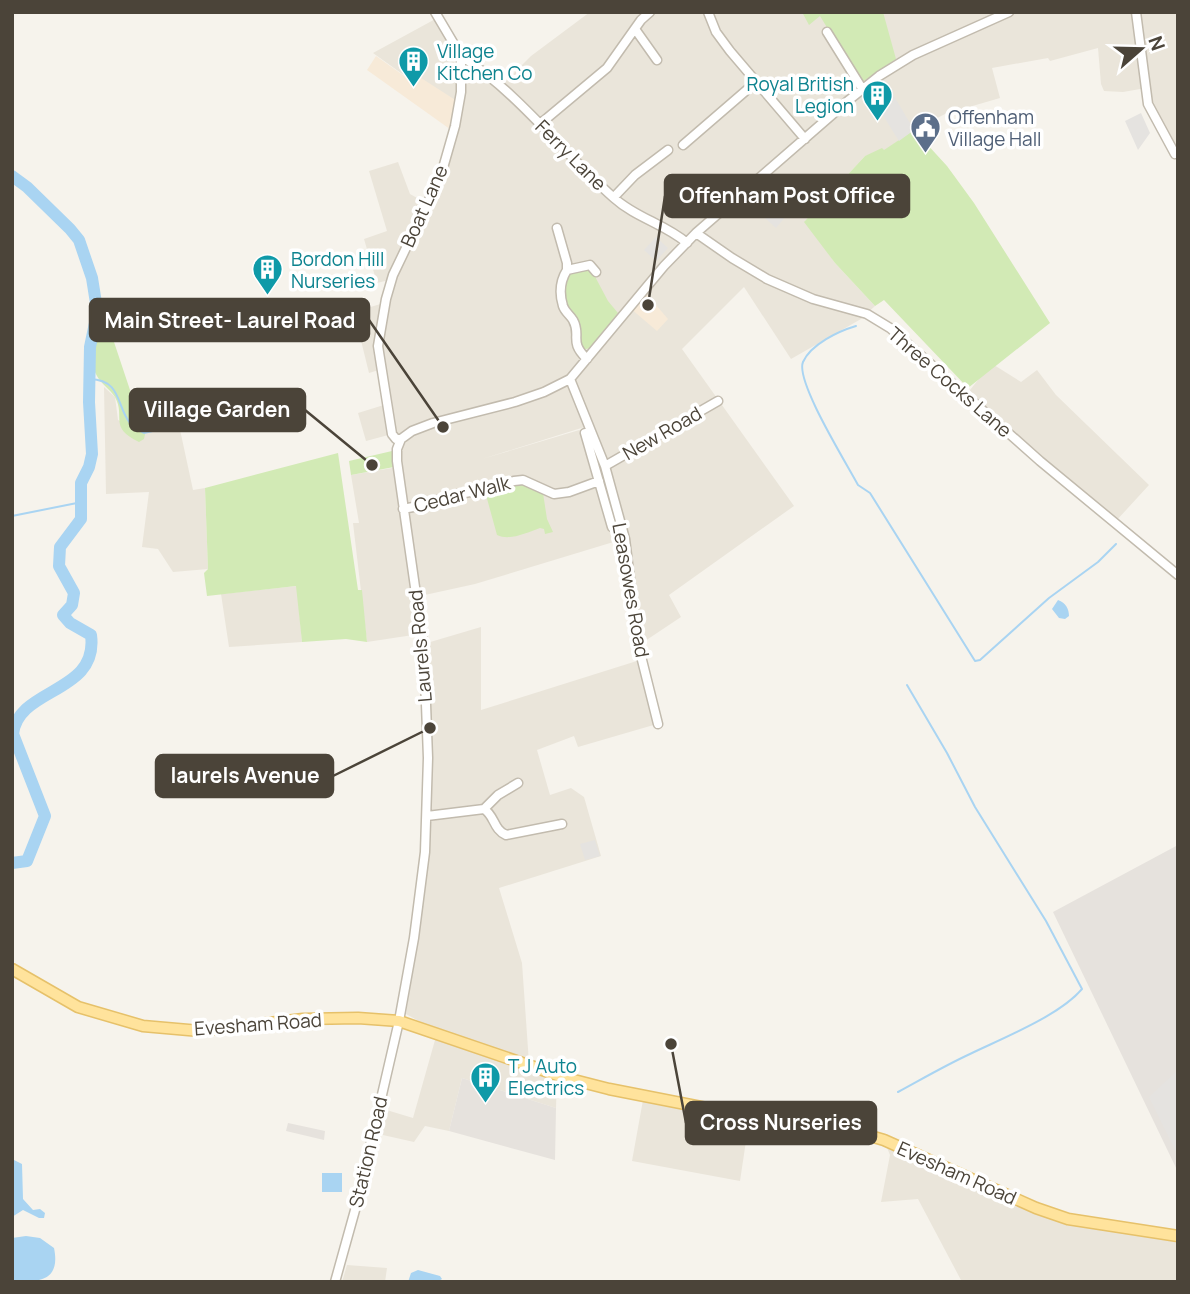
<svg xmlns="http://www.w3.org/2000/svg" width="1190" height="1294" font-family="Manrope,sans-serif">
	<rect width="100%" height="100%" fill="#f6f3ec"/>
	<!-- residential -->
	<path fill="#eae5da" d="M590,12h588v143l-20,-34 -12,-33 -23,4 -19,-1 -3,-7 -3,-36 -48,13 -2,-3 -56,10 8,30 -55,16 -31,16 -30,21 -19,5 -60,65 30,42 40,43 -14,13 -70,40 -47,-72 -62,62 112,157 -125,89 12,22 -42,28 -13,-106 -35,-114 -109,34 104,-31 34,112 -145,44 -64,14 2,37 -46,7 -14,-119h6l-8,-48 47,-8v-18l-6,-15 -26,7 -8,-28 29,-9 -5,-35 -13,4 -15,-61 33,-10 6,-23 -16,4 -13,-44 23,-8 -18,-60 29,-9 12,32 18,10 26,-72 -46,-54 -35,-25 66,-36 24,39 39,29 29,-29z
		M994,365l27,17 16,-12 19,25 93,90 -33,36 -150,-126 16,-20z
		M104,387l11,10 3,23 26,13 35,-8 14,65 12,-2 3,81 -35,3 -15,-23 -16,-2 7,-55 -43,2z
		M297,586l5,56 -73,5 -8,-53z
		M481,627v83l159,-50 17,64 -79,23 -4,-11 -37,14 13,45 21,-7 13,9 17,59 -102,32 23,75 7,100 -92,-32 -31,-17 20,-137 6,-72v-65l-5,-97z
		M437,1033l120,44 -1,31 -94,-30 -13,53 -24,-5 -11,16 -40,-9 6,-25 33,10z
		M643,1100l106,21 -9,60 -108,-20z
		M884,1140l152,68 142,28v46h-216l-44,-83 -37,3 9,-47z
		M347,1265l40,3 -2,14h-43z"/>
	<!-- commercial -->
	<path fill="#f7ead8" d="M376,56l31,22 11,-2 42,27 -6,29 -87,-62z
		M644,291l24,28 -11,12 -27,-23z"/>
	<!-- industrial -->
	<path fill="#e6e2dd" d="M1178,845v327l-125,-260z
		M462,1078l94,30 -1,52 -106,-29z
		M288,1123l37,8 -1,9 -38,-9z"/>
	<!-- green -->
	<path fill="#d2eab5" d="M802,12h81l13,47 -35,24 -41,-67 -11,9z
		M914,130l33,36 27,37 76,120 -82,65 -84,-88 -9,6 -40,-43 -31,-41 61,-66 17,-8 2,2z
		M587,269h4l17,32 10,12 -28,35 -8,2 -17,-49 -3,-14 8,-14z
		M103,331l9,5 20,60c19,12 17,22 12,43l-5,3c-31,-15 -13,-25 -24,-45 -5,-8 -14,-13 -18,-21 -8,-13 -6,-36 6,-45z
		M392,451l2,16 -43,8 -2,-14z
		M338,453l20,137h4l5,52 -21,-3 -44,3 -6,-56 -89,10 -3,-23 4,-4 -3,-81z
		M514,483h10l19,10 4,26 6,13 -8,2 -1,-5 -4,-1c-14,5 -30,13 -43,7l-11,-40z"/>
	<!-- parking -->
	<path fill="#e5e3e0" d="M884,79l30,51 -15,11 -32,-51z
		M1141,113l9,20 -12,17 -13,-29z
		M781,198l11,11 -16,19 -11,-10z
		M656,237l12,11 -12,13 -12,-11z
		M595,840l5,16 -15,4 -5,-16z
		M1178,1070v86l-29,-59z"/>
	<!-- water -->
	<path fill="#a9d4f2" d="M1058,600c8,3 11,9 11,16l-4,3 -6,-1 -7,-9z
		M12,1159l10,5 1,35 10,11 7,-1 5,4 -1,5h-5l-16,-8 -11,7z
		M322,1173h20v19h-20z
		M26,1236l14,2 14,10c7,34 -16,34 -42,34v-44z
		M418,1270l22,6 2,3 -5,3h-29l3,-9z"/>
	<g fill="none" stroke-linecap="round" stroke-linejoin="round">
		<!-- stream -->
		<path stroke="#a9d4f2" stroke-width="2" d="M856,326c-17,5 -45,18 -53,36 -8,19 44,102 55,123l12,8 105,168 5,-1 69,-62 49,-36 18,-18
			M90,379c32,1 26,27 40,44 3,4 9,7 14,10l65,-15
			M12,516l70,-14
			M898,1092c24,-13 48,-27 72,-38 33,-16 89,-38 112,-65l-36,-68 -71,-114 -28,-54 -40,-68"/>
		<!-- river -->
		<path stroke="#a9d4f2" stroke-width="12" d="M12,176l15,11 43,42 9,11 13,38 4,25 -1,20 -5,24 -1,55 3,52 -3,13 -8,16v36l-21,28 -1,19 15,27 -2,12 -9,10 7,8 21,12c8,59 -73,52 -78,99l32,82 -18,45 -15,2"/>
		<defs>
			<path id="minor" d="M708,12l8,20 14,19 75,88
				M1136,12l12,92 27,50
				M635,29l22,31
				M827,32l36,58
				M461,56c59,38 101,96 153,142 22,20 51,26 73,45
				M540,124l67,-56 34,-48 9,-8
				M683,145l73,-63
				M614,197l21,-22 33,-25
				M557,228l10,35v7
				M696,233l36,25 35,21 46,20 54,15 23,14 150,133 138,114
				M567,270c-7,11 -8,23 -4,36 2,6 7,9 10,14 9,16 -5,21 14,39
				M567,270l23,-5 6,7
				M570,379l35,87 20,73 13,105 20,80
				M585,433l27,94
				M401,439l11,-8 21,-8 82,-21 29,-10 26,-13 94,-113 32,-33 153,-133 30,-24 34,-21 96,-43
				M401,439h-5l-4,-5 -14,-88 8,-47 7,-24 48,-100 14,-49 6,-34v-36l-26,-44
				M605,466l113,-65
				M403,509l25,-5 20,-8 50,-9 16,-6 9,-1 31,14 15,-2 30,-11
				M484,809l14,-14 20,-12
				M427,816l57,-7c11,7 9,20 22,26l56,-11
				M335,1282l22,-79 42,-182 15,-83 11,-86 3,-94 -4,-108 -27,-189v-12l4,-10"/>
			<path id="major" d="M12,969l66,38 65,19 57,5 103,-12 55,-1 41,3 167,57 43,11 143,28 62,5 36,8 34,10 152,68 32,11 110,17"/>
		</defs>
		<!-- minor casing -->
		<use href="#minor" stroke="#c2bbae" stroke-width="11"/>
		<!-- major casing -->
		<use href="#major" stroke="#e6c16a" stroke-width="13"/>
		<!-- minor -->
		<use href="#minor" stroke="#fff" stroke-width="8"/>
		<!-- major -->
		<use href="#major" stroke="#ffe39c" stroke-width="10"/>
	</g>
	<!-- icons -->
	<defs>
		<symbol id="building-pin" viewBox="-11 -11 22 30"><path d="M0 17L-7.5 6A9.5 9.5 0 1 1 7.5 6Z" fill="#0f9aa8" stroke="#fff"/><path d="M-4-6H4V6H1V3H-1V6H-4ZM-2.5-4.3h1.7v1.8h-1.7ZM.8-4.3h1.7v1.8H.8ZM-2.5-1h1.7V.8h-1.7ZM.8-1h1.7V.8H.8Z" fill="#fff"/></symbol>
		<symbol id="civic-pin" viewBox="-11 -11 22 30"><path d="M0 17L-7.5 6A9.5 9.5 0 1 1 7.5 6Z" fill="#5c6f8a" stroke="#fff"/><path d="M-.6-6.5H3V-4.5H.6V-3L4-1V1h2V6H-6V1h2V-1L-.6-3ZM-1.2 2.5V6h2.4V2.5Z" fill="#fff"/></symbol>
	</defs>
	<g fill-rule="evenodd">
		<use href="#building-pin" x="396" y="44" width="35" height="47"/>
		<use href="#building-pin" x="860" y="78" width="35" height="47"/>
		<use href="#civic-pin" x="908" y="110" width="35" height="47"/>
		<use href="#building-pin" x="250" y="252" width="35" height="47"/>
		<use href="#building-pin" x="468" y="1060" width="35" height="47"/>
	</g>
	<g text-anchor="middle" stroke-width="7" stroke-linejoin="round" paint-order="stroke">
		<!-- culture labels -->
		<g font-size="19" fill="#0d838f" stroke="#fff" text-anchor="start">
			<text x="437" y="58">Village<tspan x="437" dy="22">Kitchen Co</tspan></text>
			<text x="854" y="91" text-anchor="end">Royal British<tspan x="854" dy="22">Legion</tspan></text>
			<text x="291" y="266">Bordon Hill<tspan x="291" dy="22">Nurseries</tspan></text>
			<text x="508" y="1073">T J Auto<tspan x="508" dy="22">Electrics</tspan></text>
		</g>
		<!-- service labels -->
		<g font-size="19" fill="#4e5e75" stroke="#fff" text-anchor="start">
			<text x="948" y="124">Offenham<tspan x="948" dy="22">Village Hall</tspan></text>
		</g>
		<!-- street labels -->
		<g font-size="19" fill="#4b4439" stroke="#fff">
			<text transform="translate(571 155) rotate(45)" y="7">Ferry Lane</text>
			<text transform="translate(424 206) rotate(-66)" y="7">Boat Lane</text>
			<text transform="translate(950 382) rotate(41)" y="7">Three Cocks Lane</text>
			<text transform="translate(662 433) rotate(-30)" y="7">New Road</text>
			<text transform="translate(462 494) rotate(-14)" y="7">Cedar Walk</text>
			<text transform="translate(631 590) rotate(80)" y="7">Leasowes Road</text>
			<text transform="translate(420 646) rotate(-95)" y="7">Laurels Road</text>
			<text transform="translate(258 1024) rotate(-4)" y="7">Evesham Road</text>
			<text transform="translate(368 1152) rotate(-77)" y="7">Station Road</text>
			<text transform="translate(957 1173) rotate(24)" y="7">Evesham Road</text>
		</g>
	</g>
	<!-- callouts -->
	<path fill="none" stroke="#4b4439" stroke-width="2.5" d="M648 305L665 196M443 427L369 320M372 465L305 410M430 728L333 776M671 1044L686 1123"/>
	<g fill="#4b4439" stroke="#fff" stroke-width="2.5">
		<circle cx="648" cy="305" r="7"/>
		<circle cx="443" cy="427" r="7"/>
		<circle cx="372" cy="465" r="7"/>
		<circle cx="430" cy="728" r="7"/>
		<circle cx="671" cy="1044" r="7"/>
	</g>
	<g fill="#4b4439" stroke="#4b4439" stroke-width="2.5">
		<rect x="665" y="175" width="244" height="42" rx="7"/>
		<rect x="90" y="299" width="279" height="42" rx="7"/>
		<rect x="130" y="389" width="175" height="42" rx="7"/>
		<rect x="156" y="755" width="177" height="42" rx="7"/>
		<rect x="686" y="1102" width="190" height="42" rx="7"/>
	</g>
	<g font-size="21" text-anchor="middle" font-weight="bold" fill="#fff">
		<text x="787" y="203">Offenham Post Office</text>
		<text x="230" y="328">Main Street- Laurel Road</text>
		<text x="217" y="417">Village Garden</text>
		<text x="245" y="783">laurels Avenue</text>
		<text x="781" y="1130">Cross Nurseries</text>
	</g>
	<!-- border -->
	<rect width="1190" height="1294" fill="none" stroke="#4b4439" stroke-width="28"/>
	<!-- north arrow -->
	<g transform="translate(1141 49) rotate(70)" stroke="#ffffff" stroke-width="5" paint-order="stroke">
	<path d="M0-5L12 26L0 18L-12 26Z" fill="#4b4439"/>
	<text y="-10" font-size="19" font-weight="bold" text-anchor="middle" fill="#4b4439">N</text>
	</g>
</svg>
